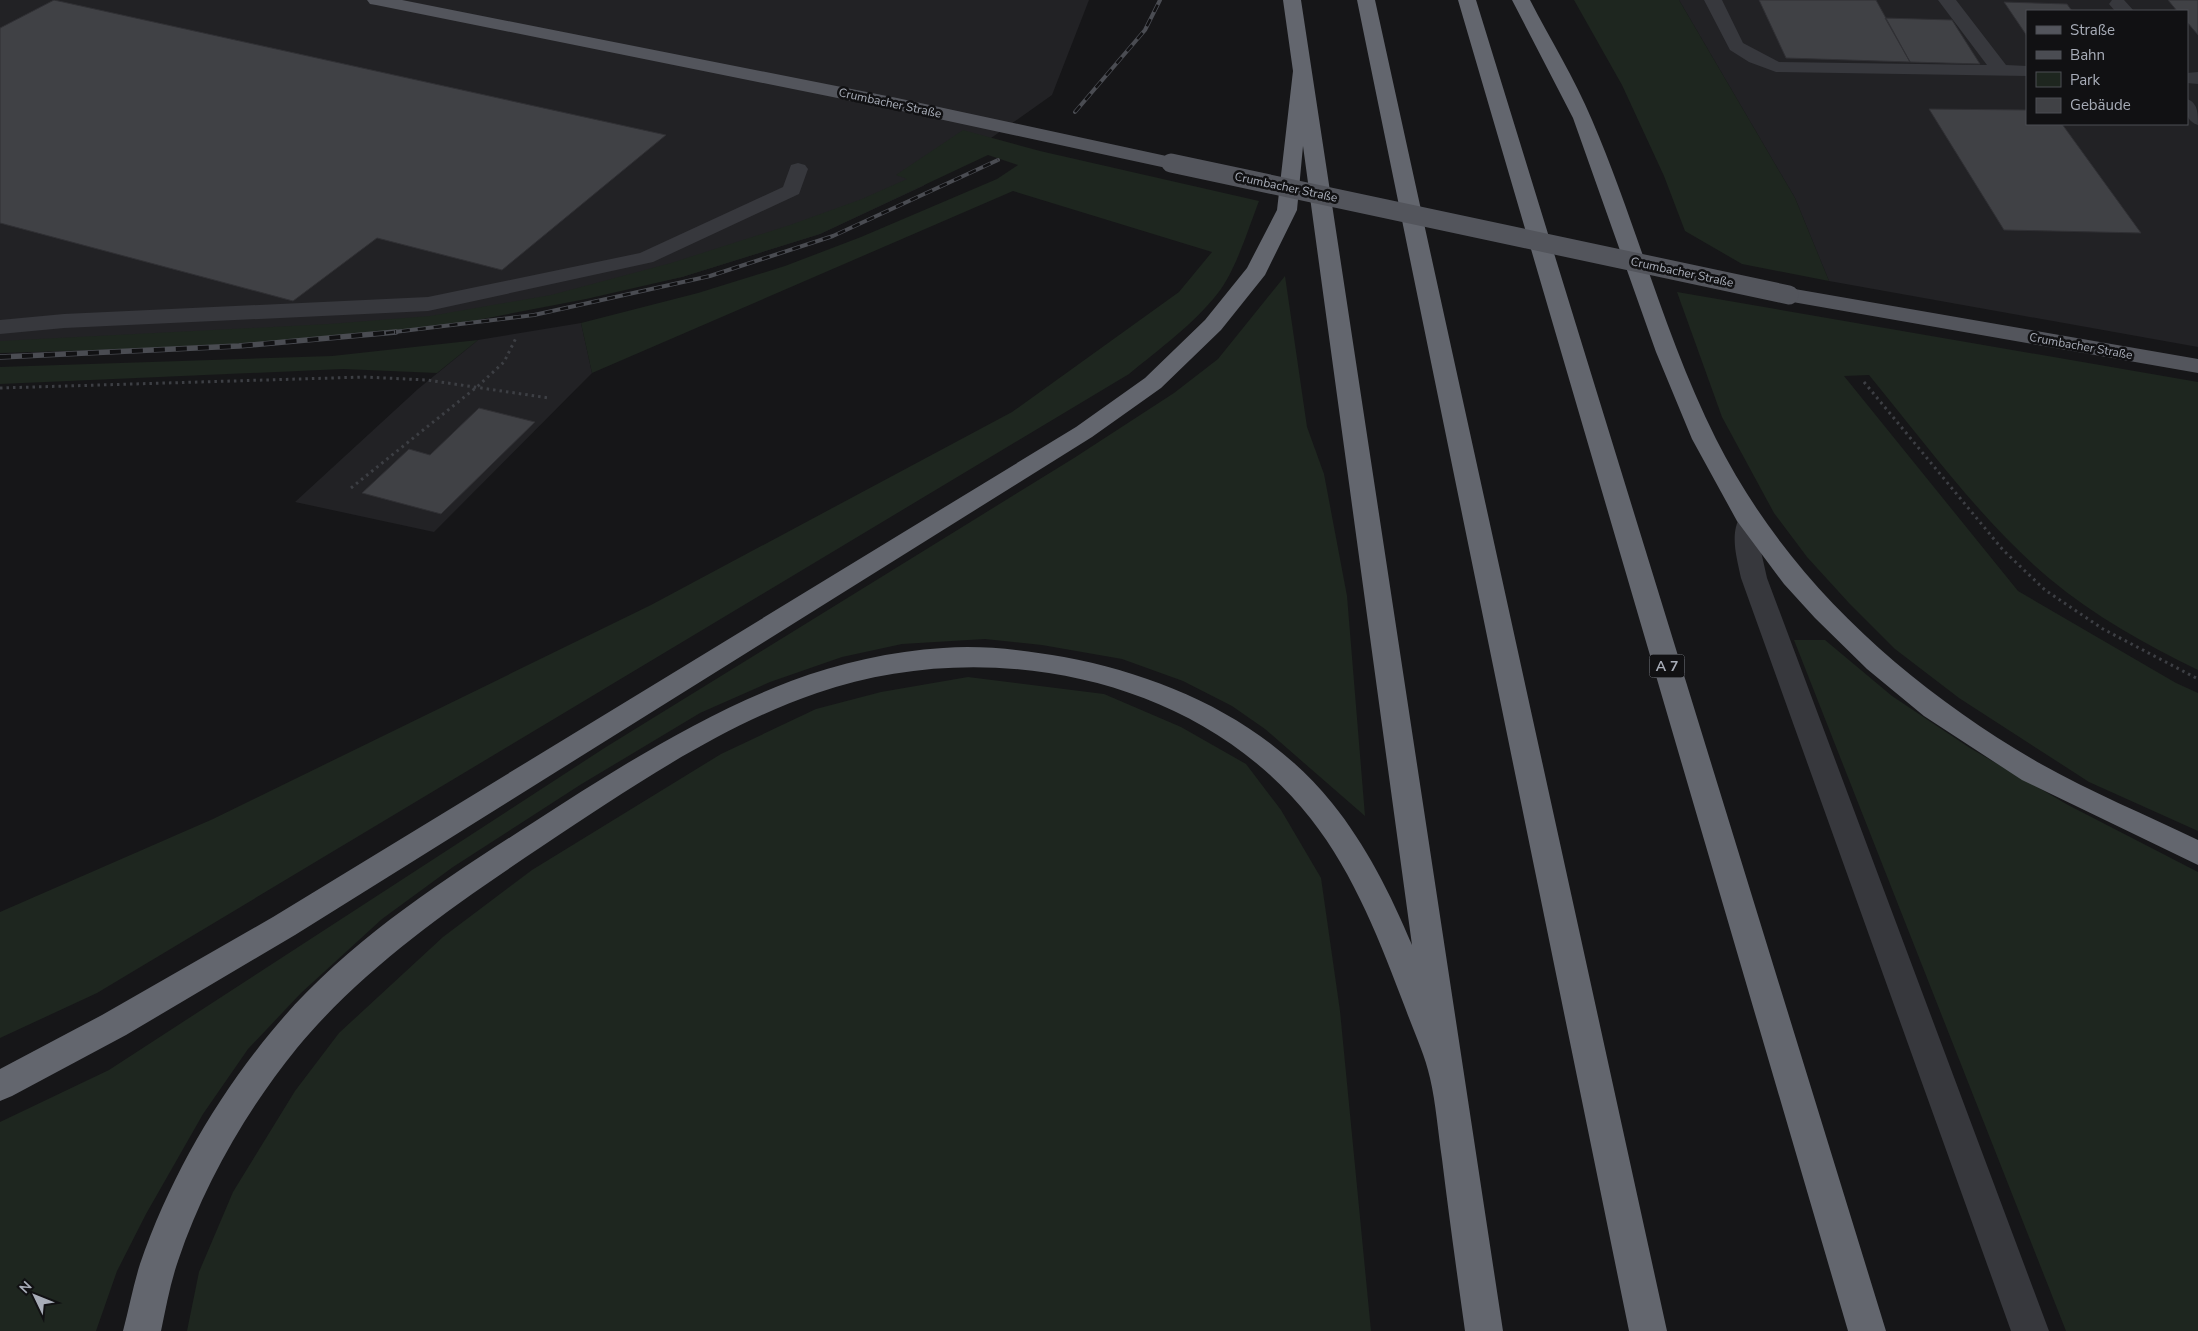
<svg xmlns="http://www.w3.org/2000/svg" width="2198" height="1331" font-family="'Nunito Sans',sans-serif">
	<rect width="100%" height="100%" fill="#161618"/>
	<!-- built -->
	<path fill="#222225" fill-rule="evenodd" d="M0,0h1089l-37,95 -129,91 -103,48 -138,43 -210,44 -139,17 -147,9 -186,6z
		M1679,0h519v347l-369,-66 -34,-83zM2027,11h160v113h-160z
		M581,323l11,50 -158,159 -139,-30 123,-113 60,-49z"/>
	<!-- green -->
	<path fill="#1e261f" d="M1574,0h105l116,198 34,83 -87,-17 -57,-33 -21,-55 -42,-91z
		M963,130l77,21 219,50c-10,26 -24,71 -41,92 -24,31 -59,56 -89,81l-1032,619 -97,45v-126l213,-93 438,-214 361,-193 167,-120 33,-40 -199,-61 -421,182 -11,-50 117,-30 87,-27 76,-29 136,-58 21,-14 -30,-10 -168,79 -138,43 -96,22 -114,22 -139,17 -147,9 -186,6v-12l329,-17 101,-8 121,-21 120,-32 119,-38 72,-26 45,-20 -11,-4z
		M1285,276l22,151 17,47 23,122 18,220 -100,-87 -33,-23 -49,-25 -61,-22 -80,-14 -57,-6 -83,5 -60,13 -72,25 -70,31 -120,72 -127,82 -71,52 -81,74 -53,56 -45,65 -57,100 -29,57 -21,60h-96v-209l109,-52 497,-323 468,-289 100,-65 44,-34z
		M1677,292l521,90v288c-51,-25 -104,-54 -148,-91 -67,-56 -125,-136 -181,-204l-25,1 174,215 158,92 22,10v138l-109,-49 -130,-84 -64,-49 -46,-46 -42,-46 -33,-44 -52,-96z
		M478,340l-41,33 -94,-4 -343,15v-17l332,-11z
		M1794,640h31l67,56 78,52 98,57 130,67v459h-132z
		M968,677l136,17 77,33 65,37 35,46 40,68 19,133 31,320h-1184l12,-59 34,-80 62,-101 44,-58 104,-96 89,-67 189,-116 95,-45 65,-17z"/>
	<!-- building -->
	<path fill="#404145" stroke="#303034" d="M54,0l612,135 -164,135 -125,-32 -84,63 -293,-78v-195z
		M1759,0h117l34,62 -124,-4z
		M2168,0h30v35l-11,-13v-11h-10z
		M2004,2l63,2 5,7h-45v25z
		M1885,18l67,2 28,44 -70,-2z
		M1929,109l98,1v14h35l79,109 -137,-3z
		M479,408l56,14 -94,92 -79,-21 47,-44 21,6z"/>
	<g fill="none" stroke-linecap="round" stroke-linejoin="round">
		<!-- path -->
		<path stroke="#3d3f44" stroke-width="3" stroke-dasharray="2.5 4" stroke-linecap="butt" d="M1864,382l139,168 42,40 58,39 95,50
			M0,388l365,-11 62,3 122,18
			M351,488l127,-102 26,-24 12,-24"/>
		<!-- minor -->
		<path fill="#37383d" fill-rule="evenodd" d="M1704,0h18l21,43 36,19 208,3 -49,-65h18l50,65 21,1v10l-251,-4 -27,-10 -19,-12z
			M2112,0h12l10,11h-19l-6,-7z
			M2198,72v12l-11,-1v-10z
			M2187,99c11,4 11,14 11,26 -13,-4 -12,-14 -11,-26z
			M798,163l7,2 3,4 -9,25 -146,68 -225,49 -364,17 -64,6v-14l64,-6 364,-17 212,-44 143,-66 8,-22z
			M1750,513l9,2 4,6 -3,26 7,31 282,753h-38l-270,-753c-4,-20 -12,-44 0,-63z"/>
		<!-- major -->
		<path fill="#53555c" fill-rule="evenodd" d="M367,0h35l495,98 274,59 7,2 3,4 -3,4 -7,2 -274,-59 -521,-105 -6,-1z
			M1789,288l409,71v14l-417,-73 -3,-5 3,-5z"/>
		<!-- highway -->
		<path fill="#63666e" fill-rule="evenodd" d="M1283,0h18l202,1331h-38c-8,-57 -16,-115 -23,-172 -4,-27 -6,-55 -12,-81 -5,-23 -16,-46 -24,-68 -25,-66 -51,-135 -95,-191 -114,-145 -326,-184 -494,-126 -99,34 -190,97 -276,154 -88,59 -176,119 -244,201 -51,63 -93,136 -119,213 -8,23 -12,47 -17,70h-38c6,-22 10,-45 17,-67 29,-84 75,-164 131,-232 72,-88 169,-150 263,-210 82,-53 165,-106 257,-141 48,-18 101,-30 152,-33 40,-3 81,2 121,9 101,19 201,63 268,146 34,42 59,92 80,142l-109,-799 -6,64 -32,65 -44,55 -60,58 -69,49 -797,498 -169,100 -114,61 -12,5v-32l102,-54 171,-98 803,-490 69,-49 60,-58 42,-52 30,-58 16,-139z
			M1357,0h18l292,1331h-38z
			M1458,0h18l410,1331h-38z
			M1512,0h18c20,39 45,79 62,120 45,105 73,217 124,319 71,141 190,247 325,325 50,28 105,51 157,76v25l-176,-85 -98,-64 -57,-47 -52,-51 -31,-34 -47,-63 -45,-82 -36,-87 -83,-234z"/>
		<defs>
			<path id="rail-far1" d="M1075,112l70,-82 15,-30
				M386,333l148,-18 176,-39 123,-40 165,-76"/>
			<path id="rail" d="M0,357l239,-11 157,-14"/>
		</defs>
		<!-- rail-far1 casing -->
		<use href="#rail-far1" stroke="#4a4c52" stroke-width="4"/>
		<!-- rail casing -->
		<use href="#rail" stroke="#4a4c52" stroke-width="5.5"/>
		<!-- rail-far1 -->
		<use href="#rail-far1" stroke="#111113" stroke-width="2.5" stroke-dasharray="8" stroke-linecap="butt"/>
		<!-- rail -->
		<use href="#rail" stroke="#111113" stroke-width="4" stroke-dasharray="11" stroke-linecap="butt"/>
		<!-- major-bridge -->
		<path stroke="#53555c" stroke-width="19" d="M1171,163l618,132"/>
	</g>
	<g text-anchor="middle" stroke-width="5" stroke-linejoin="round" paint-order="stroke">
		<!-- far-street labels -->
		<g font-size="12" fill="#a8adb8" stroke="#111113">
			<text transform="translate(890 103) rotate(12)" y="4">Crumbacher Straße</text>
			<text transform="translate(1286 187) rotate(12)" y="4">Crumbacher Straße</text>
			<text transform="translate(1682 272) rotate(12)" y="4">Crumbacher Straße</text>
			<text transform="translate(2081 346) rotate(10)" y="4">Crumbacher Straße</text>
		</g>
		<!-- shield labels -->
		<rect fill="#111113" stroke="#7b7e86" stroke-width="1" x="1649.5" y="654.5" width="35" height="23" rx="4"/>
		<g font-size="14" font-weight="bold" fill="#a8adb8">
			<text x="1667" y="671">A 7</text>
		</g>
	</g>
	<!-- legend -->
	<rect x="2026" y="10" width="162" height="115" fill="#111113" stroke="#4d4f55"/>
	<rect x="2036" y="26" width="25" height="8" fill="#53555c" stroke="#4d4f55"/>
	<text x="2070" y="35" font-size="15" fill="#a8adb8">Straße</text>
	<rect x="2036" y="51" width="25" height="8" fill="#4a4c52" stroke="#4d4f55"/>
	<text x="2070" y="60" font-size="15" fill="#a8adb8">Bahn</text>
	<rect x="2036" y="72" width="25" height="15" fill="#1e261f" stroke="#4d4f55"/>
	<text x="2070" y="85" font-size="15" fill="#a8adb8">Park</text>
	<rect x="2036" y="98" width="25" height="15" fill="#404145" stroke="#4d4f55"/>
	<text x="2070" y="110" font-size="15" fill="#a8adb8">Gebäude</text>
	<!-- north arrow -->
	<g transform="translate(35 1296) rotate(313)" stroke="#111113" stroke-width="4" paint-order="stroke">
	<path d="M0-4L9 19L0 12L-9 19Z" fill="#a8adb8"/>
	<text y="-8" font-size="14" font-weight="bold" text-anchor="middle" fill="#a8adb8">N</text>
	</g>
</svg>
